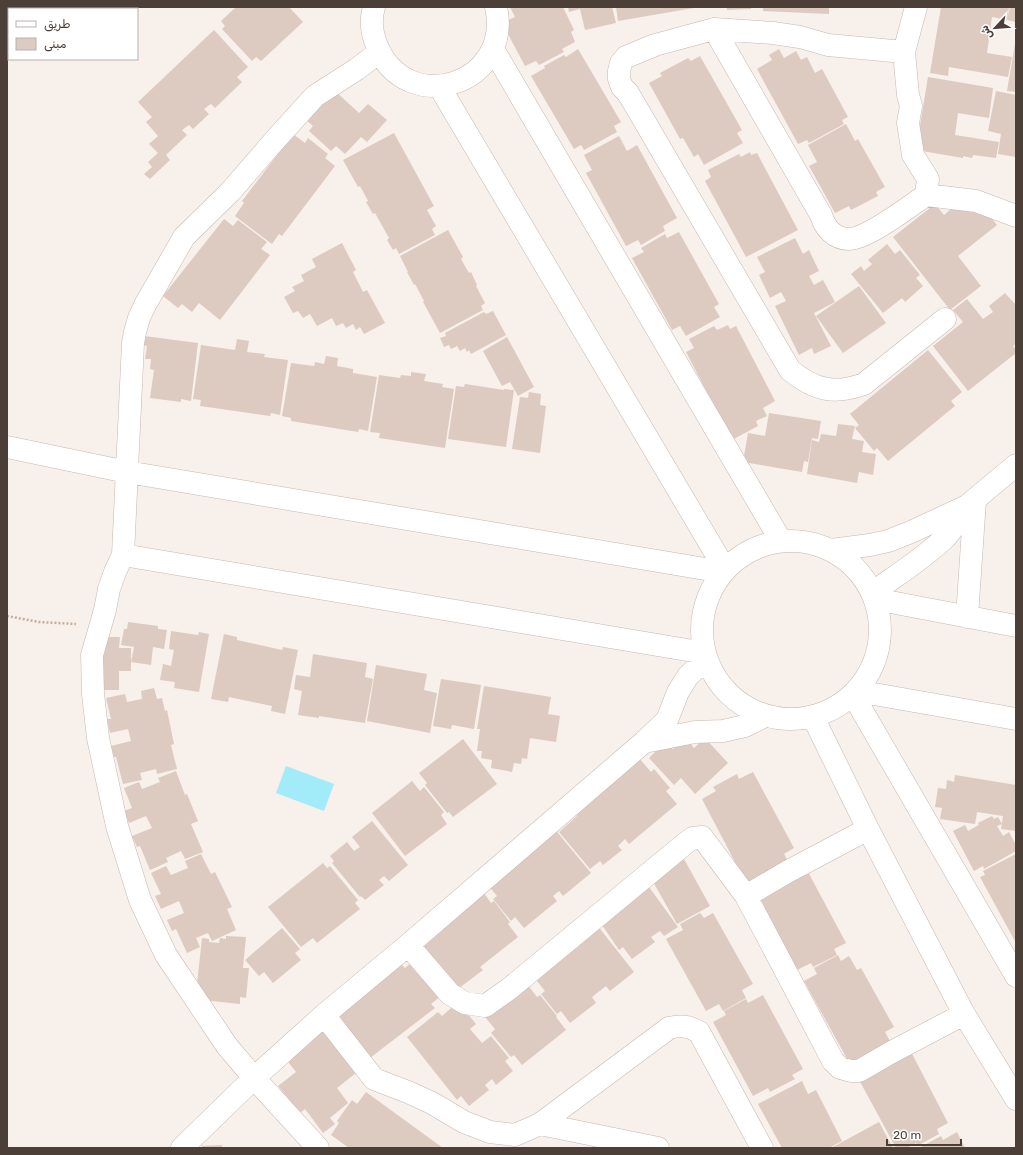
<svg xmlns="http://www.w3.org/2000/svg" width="1023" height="1155" font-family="Rubik,Vazirmatn,sans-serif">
	<rect width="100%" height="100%" fill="#f7f0eb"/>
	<!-- water -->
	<path fill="#a2ebf9" d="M286,766l48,18 -10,27 -48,-18z"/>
	<!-- building -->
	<path fill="#ddcbc1" d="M236,7h53l14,15 -42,39 -5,-4 -4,4 -30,-32 3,-3 -4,-5z
		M510,7h53l11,23 -3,2 4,10 -13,7 2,3 -25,13 -3,-4 -11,5 -23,-43 13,-6z
		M568,7h44l4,16 -31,7 -5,-21 -11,3z
		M616,7h78v1l-76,13z
		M727,7h24v2l-24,1z
		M763,7h66v7l-66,-3z
		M941,7h68l-2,13 -15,-3 -5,36 25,4 -4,20 -59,-10 -1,9 -18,-3z
		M1010,7h6v15l-9,-2z
		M214,30l34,37 -11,10 5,5 -27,26 -4,-4 -7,5 5,5 -16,15 -4,-4 -7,5 5,5 -21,20 4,5 -20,19 -6,-5 8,-7 -4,-5 10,-9 -9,-9 9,-8 -12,-14 6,-5 -14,-15z
		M1015,44h1v48l-9,-1z
		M578,49l43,73 -7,4 3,6 -33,18 -3,-5 -7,4 -43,-73 14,-8 -1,-2 20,-11 2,2z
		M779,49l5,9 12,-7 5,9 6,-3 8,16 7,-4 26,48 -6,3 2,4 -35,19 -2,-3 -9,4 -41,-75 15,-9 -3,-5z
		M700,56l42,74 -5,3 6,10 -39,22 -6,-11 -4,3 -11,-19 -3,1 -31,-56 13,-7 -2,-3 28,-15 3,3z
		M928,77l65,11 -4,30 -31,-5 -3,22 44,7 -3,16 -23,-3 -1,3 -9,-2v2l-47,-8z
		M334,90l25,23 9,-9 19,16 -20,22 -6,-5 -16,17 -9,-8 -5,5 -22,-20 4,-5 -7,-6z
		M996,91l20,4v62l-18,-3 3,-20 -13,-3z
		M846,124l9,17 3,-2 27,48 -9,5 2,4 -27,14 -2,-4 -14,7 -26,-47 8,-4 -9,-17z
		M394,133l40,73 -7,4 9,16 -4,3 3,6 -36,19 -3,-6 -3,2 -6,-10 2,-2 -14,-25 -2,1 -7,-12 2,-1 -8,-15 -2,1 -15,-27z
		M293,134l12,9 3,-5 20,16 -3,4 10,8 -53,70 -3,-2 -7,10 -37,-28 9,-13 -2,-2z
		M619,136l8,15 10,-6 40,73 -14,8 2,5 -24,14 -3,-5 -12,6 -40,-73 6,-3 -8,-15z
		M750,152l1,3 6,-2 41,77 -52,27 -41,-76 6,-4 -3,-7 31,-16 2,3z
		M959,202l24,5 14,18 -39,31 23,30 -31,24 -57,-73 42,-33 9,11z
		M224,219l9,7 5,-6 29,22 -6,7 9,6 -50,65 -21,-17 -7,9 -10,-8 -4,4 -15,-12z
		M448,230l15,27 -2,2 8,14 2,-1 6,13 -1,1 9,17 -4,3 2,4 -43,23 -17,-31 1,-1 -9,-17 -1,1 -7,-13h1l-8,-16z
		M679,232l40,72 -5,3 6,10 -34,19 -6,-10 -8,4 -40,-72 12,-6 -3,-4 24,-14 2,4z
		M795,238l8,16 6,-4 10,21 -10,5 5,9 9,-5 12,22 -21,11 17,33 -17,8 -2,-6 -13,7 -24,-49 11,-5 -5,-9 -11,6 -11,-23 6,-3 -8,-15z
		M342,243l14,27 -3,2 10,20 4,-2 18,33 -21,11 -4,-7 -4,3 -3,-6 -7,4 -3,-5 -7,3 -4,-8 -15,8 -7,-12 -7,4 -5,-7 -5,2 -9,-16 11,-6 -3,-4 12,-6 -3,-6 15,-8 -4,-8z
		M887,244l8,10 5,-4 20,25 -4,3 7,8 -18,16 -3,-4 -19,15 -32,-39 10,-8 3,5 8,-7 -4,-4z
		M859,286l27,37 -43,30 -27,-37z
		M1005,293l10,11 1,-1v40l-3,3 3,4v3l-48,38 -35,-45 30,-24 -10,-12 14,-11 16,20 10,-7 -4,-6z
		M493,311l13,24 -35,19 -2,-4 -2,2 -2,-4 -5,3 -3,-5 -6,3 -2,-4 -5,2 -4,-9 6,-2 -1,-3 39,-21 2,2z
		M728,325l2,4 6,-3 39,75 -12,7 4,8 -11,5 2,5 -26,14 -46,-88 8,-4 -5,-9 25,-13 3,4z
		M144,336l54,7 -7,58 -10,-2v3l-31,-4 4,-28 -4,-1 1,-10h-6l2,-13 -5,-1z
		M507,337l27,50 -16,9 -8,-14 -8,4 -19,-35z
		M237,339l12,2 -2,11 18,2 -1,3 24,3 -8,55 -9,-2 -1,3 -70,-10 1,-6 -8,-1 8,-54 34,5z
		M928,350l34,42 -11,9 4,5 -67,55 -11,-13 -3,3 -19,-23 4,-3 -9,-11z
		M326,356l12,2 -1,8 16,3v4l24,4 -9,54 -9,-2 -1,3 -67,-11v-3l-9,-2 9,-53 23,3 1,-4 9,2z
		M411,372l15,2 -2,7 19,3 -1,3 12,2 -9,59 -66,-10 1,-5 -10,-1 9,-57 21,3 1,-3 10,1z
		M465,384l39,6v-1l10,1 -8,57 -58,-8 8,-53 8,1z
		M529,392l12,2 -1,11 6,1 -6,47 -28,-4 8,-52 8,1z
		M769,413l52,8 -3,18 -6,-1 -4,24 -4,-1 -2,11 -59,-10 5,-29 17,3z
		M838,424l17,2 -3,13 12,2 -2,11 14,2 -3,21 -14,-3 -2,11 -50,-9 5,-34 7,2 2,-8 15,2z
		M128,622l30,4v3l9,1 -3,19 -11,-2 -2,18 -20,-3 3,-15 -13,-2 3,-16h3z
		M171,631l27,4 1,-3 10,2 -10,58 -25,-4 1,-6 -15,-2 3,-16 8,2 3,-16 -5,-1z
		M224,634l13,3v3l45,10 1,-3 15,3 -13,64 -14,-3 1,-5 -43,-9 -1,5 -17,-3z
		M101,637h19l-1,11h12v23h-12v19h-19z
		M313,654l54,9 -2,14 8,2 -8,44 -46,-7v2l-21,-3 4,-24 -8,-2 2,-14 14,2z
		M376,665l51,9 -3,16 13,3 -7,40 -63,-12z
		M441,679l40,6 -7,44 -22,-4 -1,4 -18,-3z
		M484,686l67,11 -3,17 12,2 -4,26 -26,-4 -3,21 -5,-1 -1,6 -7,-1 -2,9 -21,-4 1,-8 -11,-2 1,-7h-5l3,-22h-3z
		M154,688l3,11 5,-1 3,13 2,-1 7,34 -3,1 6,24 -20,5 -1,-5 -16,4 2,7 -19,4 -7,-27h-2l-3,-11 20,-5 -3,-12 -18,4 -3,-14h4l-5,-21 19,-4 2,8 15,-3 -1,-8z
		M685,738l9,10 11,-10 23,25 -33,31 -14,-16 -7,7 -25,-27 17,-17 7,8z
		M463,739l34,45 -44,33 -4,-5 -2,1 -22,-28 2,-2 -8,-10z
		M638,757l13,15 3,-3 16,19 -4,3 11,13 -48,40 -4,-5 -7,7 4,4 -19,15 -3,-4 -10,8 -31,-37 18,-16 -3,-4z
		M176,771l9,24 2,-1 11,27 -7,3 12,28 -18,7 -4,-8 -15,7 2,4 -18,8 -10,-24 -3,1 -5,-11 20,-8 -6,-12 -17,7 -5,-12 8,-3 -8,-20 15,-6 3,7 18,-7 -2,-4z
		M753,772l41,76 -10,6 5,9 -42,22 -45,-86 14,-8 -3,-4 24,-13 2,5z
		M955,775l61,10v46l-15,-2 2,-13 -26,-4 -2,12 -35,-5 2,-11 -7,-1 3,-19 8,1 1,-9 7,2z
		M412,781l8,10 4,-4 20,25 -3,3 6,9 -42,32 -33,-43z
		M992,816l2,3 4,-2 4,7 -5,2 6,10 6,-4 7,13v6l-32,18 -1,-3 -9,5 -21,-40 12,-6 3,6 11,-6 -1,-2z
		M372,821l36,44 -19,16 -5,-5 -5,4 5,5 -19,15 -4,-4 -1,1 -28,-34 2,-2 -4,-5 17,-14 7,9 6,-4 -8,-10z
		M553,827l38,46 -28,23 -4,-5 -6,5 4,5 -33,27 -9,-11 -4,4 -18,-22 4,-3 -11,-13z
		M201,854l10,20 4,-2 17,35 -5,2 9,21 -24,11 -4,-8 -12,5 4,9 -13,6 -11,-24 -4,2 -5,-11 17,-7 -5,-12 -18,8 -6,-13 6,-2 -10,-21 15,-7 5,9 17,-7 -3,-7z
		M1016,854v89l-36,-66 5,-2 -2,-4z
		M684,859l26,47 -33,18 -25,-44 10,-8z
		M323,863l4,5 3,-2 28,34 -3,3 5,6 -43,34 -4,-5 -12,9 -33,-40z
		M807,870l39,73 -12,6 3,6 -24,12 -2,-4 -14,7 -40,-76z
		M649,887l29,40 -14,9 -4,-5 -9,6 4,5 -23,17 -9,-12 -4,3 -19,-28z
		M484,893l7,10 3,-2 16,21 -2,2 10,13 -38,30 3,3 -29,22 -37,-47z
		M700,913l4,5 9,-5 40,71 -11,6 4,8 -23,13 -4,-7 -13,7 -40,-72 17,-9 -3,-6z
		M597,925l37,47 -24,19 -4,-5 -14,11 4,6 -26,20 -9,-12 -4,3 -16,-20 4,-3 -12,-15z
		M282,928l18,21 -5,4 6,7 -28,23 -9,-11 -5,4 -14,-16z
		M226,936l20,1 -3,31h6l-3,30 -6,-1v7l-37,-4 -7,-7 6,-55 7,1v3l10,1 1,-5 6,1z
		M838,955l3,6 8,-5 8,14 4,-2 33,59 -9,5 6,11 -40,23 -47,-85 13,-7 -3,-6z
		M414,961l27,35 -10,8 4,4 -69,53 -34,-45 69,-52 4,4z
		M527,984l10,13 3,-2 17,21 -1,1 10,13 -44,35 -8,-10 -3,2 -20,-24 4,-4 -10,-12z
		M763,995l40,74 -11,6 3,4 -25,13 -2,-4 -15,8 -40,-74 13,-7 -2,-4 22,-12 2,4z
		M458,1002l18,22 -6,5 12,14 9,-7 18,22 -4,3 8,10 -17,14 -4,-6 -7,6 4,5 -20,16 -8,-10 -4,4 -50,-63 31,-25 4,4z
		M327,1025l34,44 -24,19 11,15 -18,15 5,6 -12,9 -18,-24 -5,4 -22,-27 18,-14 -11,-14z
		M910,1050l38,73 -11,6 2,5 -22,12 -1,-3 -9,5h-11l-38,-70z
		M802,1081l6,13 8,-4 26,51 -13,7h-47l-24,-44z
		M366,1092l77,56h-94l-18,-13 8,-12 -2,-2 15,-21 5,4z
		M879,1122l14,26h-62z
		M957,1132l8,16h-46l22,-12 2,4z
		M222,1145v3h-20v-2z"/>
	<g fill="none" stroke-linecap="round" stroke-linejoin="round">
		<defs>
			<path id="minor" d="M374,7c-4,13 -2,27 3,39 30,72 136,39 119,-39
				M916,7l-12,45 4,43 3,11 -3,17 5,32 15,24 -2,16 50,6 40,15
				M714,29l107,186c4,13 13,24 28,24 18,0 61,-33 77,-44
				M493,49l288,492
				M904,52l-76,-7 -28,-8 -27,-4 -59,-4 -59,16 -29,12 -5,6 -2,8v8l3,8 6,6 162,277c24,20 44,25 74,14l81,-65
				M439,86l286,483
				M7,447l120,25 596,100
				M702 630a89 89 0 1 1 178 0a89 89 0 1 1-178 0Z
				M831,550l39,-5 18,-4 23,-9 56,-26 49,-41
				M123,555l582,98
				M872,593c25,-18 52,-35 74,-56 8,-9 14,-20 21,-31
				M875,599l141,27
				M967,617l8,-117
				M857,691l159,28
				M853,695l163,281
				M813,717l55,112 96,185 52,85
				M644,742l51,-10 28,-1 22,-5 20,-10
				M746,896l41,-24 81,-43
				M408,945l42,49 15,9 20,3 24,-17 178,-147 6,-4 9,-1 44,59 87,165 7,7 11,3h8l31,-18 74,-39
				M324,1015l50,64 34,13 24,11 32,19 26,10 25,3 25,-11 118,24
				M540,1124l129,-96c12,-3 20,-2 30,4l63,116
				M182,1148l72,-70 70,-63 84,-70 236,-203 23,-22 11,-28 10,-16 18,-17
				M318,1148l-64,-70 -27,-32 -61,-91 -26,-55 -23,-74 -19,-88 -5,-44 -1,-39 13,-45 4,-21 6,-17 8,-17 10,-212 2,-11 4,-14 6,-13 39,-68 46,-45 45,-52 40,-44 42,-27 22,-17"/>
		</defs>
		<!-- minor casing -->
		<use href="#minor" stroke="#c7b8af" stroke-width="23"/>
		<!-- path -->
		<path stroke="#c7ad9b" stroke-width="2.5" stroke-dasharray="2 2" stroke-linecap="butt" d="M7,616l32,6 37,2"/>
		<!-- minor -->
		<use href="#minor" stroke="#fff" stroke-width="22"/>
	</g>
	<!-- border -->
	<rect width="1023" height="1155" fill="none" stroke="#4c3f37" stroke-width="16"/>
	<!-- legend -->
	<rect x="8" y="8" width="130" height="52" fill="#ffffff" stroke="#b7b2af"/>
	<rect x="16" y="21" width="20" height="6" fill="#ffffff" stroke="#b7b2af"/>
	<text x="44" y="28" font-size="12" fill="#4c3f37">طريق</text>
	<rect x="16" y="38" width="20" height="12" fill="#ddcbc1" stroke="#b7b2af"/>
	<text x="44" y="48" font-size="12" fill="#4c3f37">مبنى</text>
	<!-- north arrow -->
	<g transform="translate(995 28) rotate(244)" stroke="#ffffff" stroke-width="3" paint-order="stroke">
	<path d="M0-3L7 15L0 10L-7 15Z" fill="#4c3f37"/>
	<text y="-6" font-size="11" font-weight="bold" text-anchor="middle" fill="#4c3f37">ش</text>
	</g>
	<!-- scale -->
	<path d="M887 1139v6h74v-6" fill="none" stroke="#4c3f37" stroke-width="2"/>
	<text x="893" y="1139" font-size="12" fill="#4c3f37" stroke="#ffffff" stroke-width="3" paint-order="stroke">20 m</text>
</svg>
